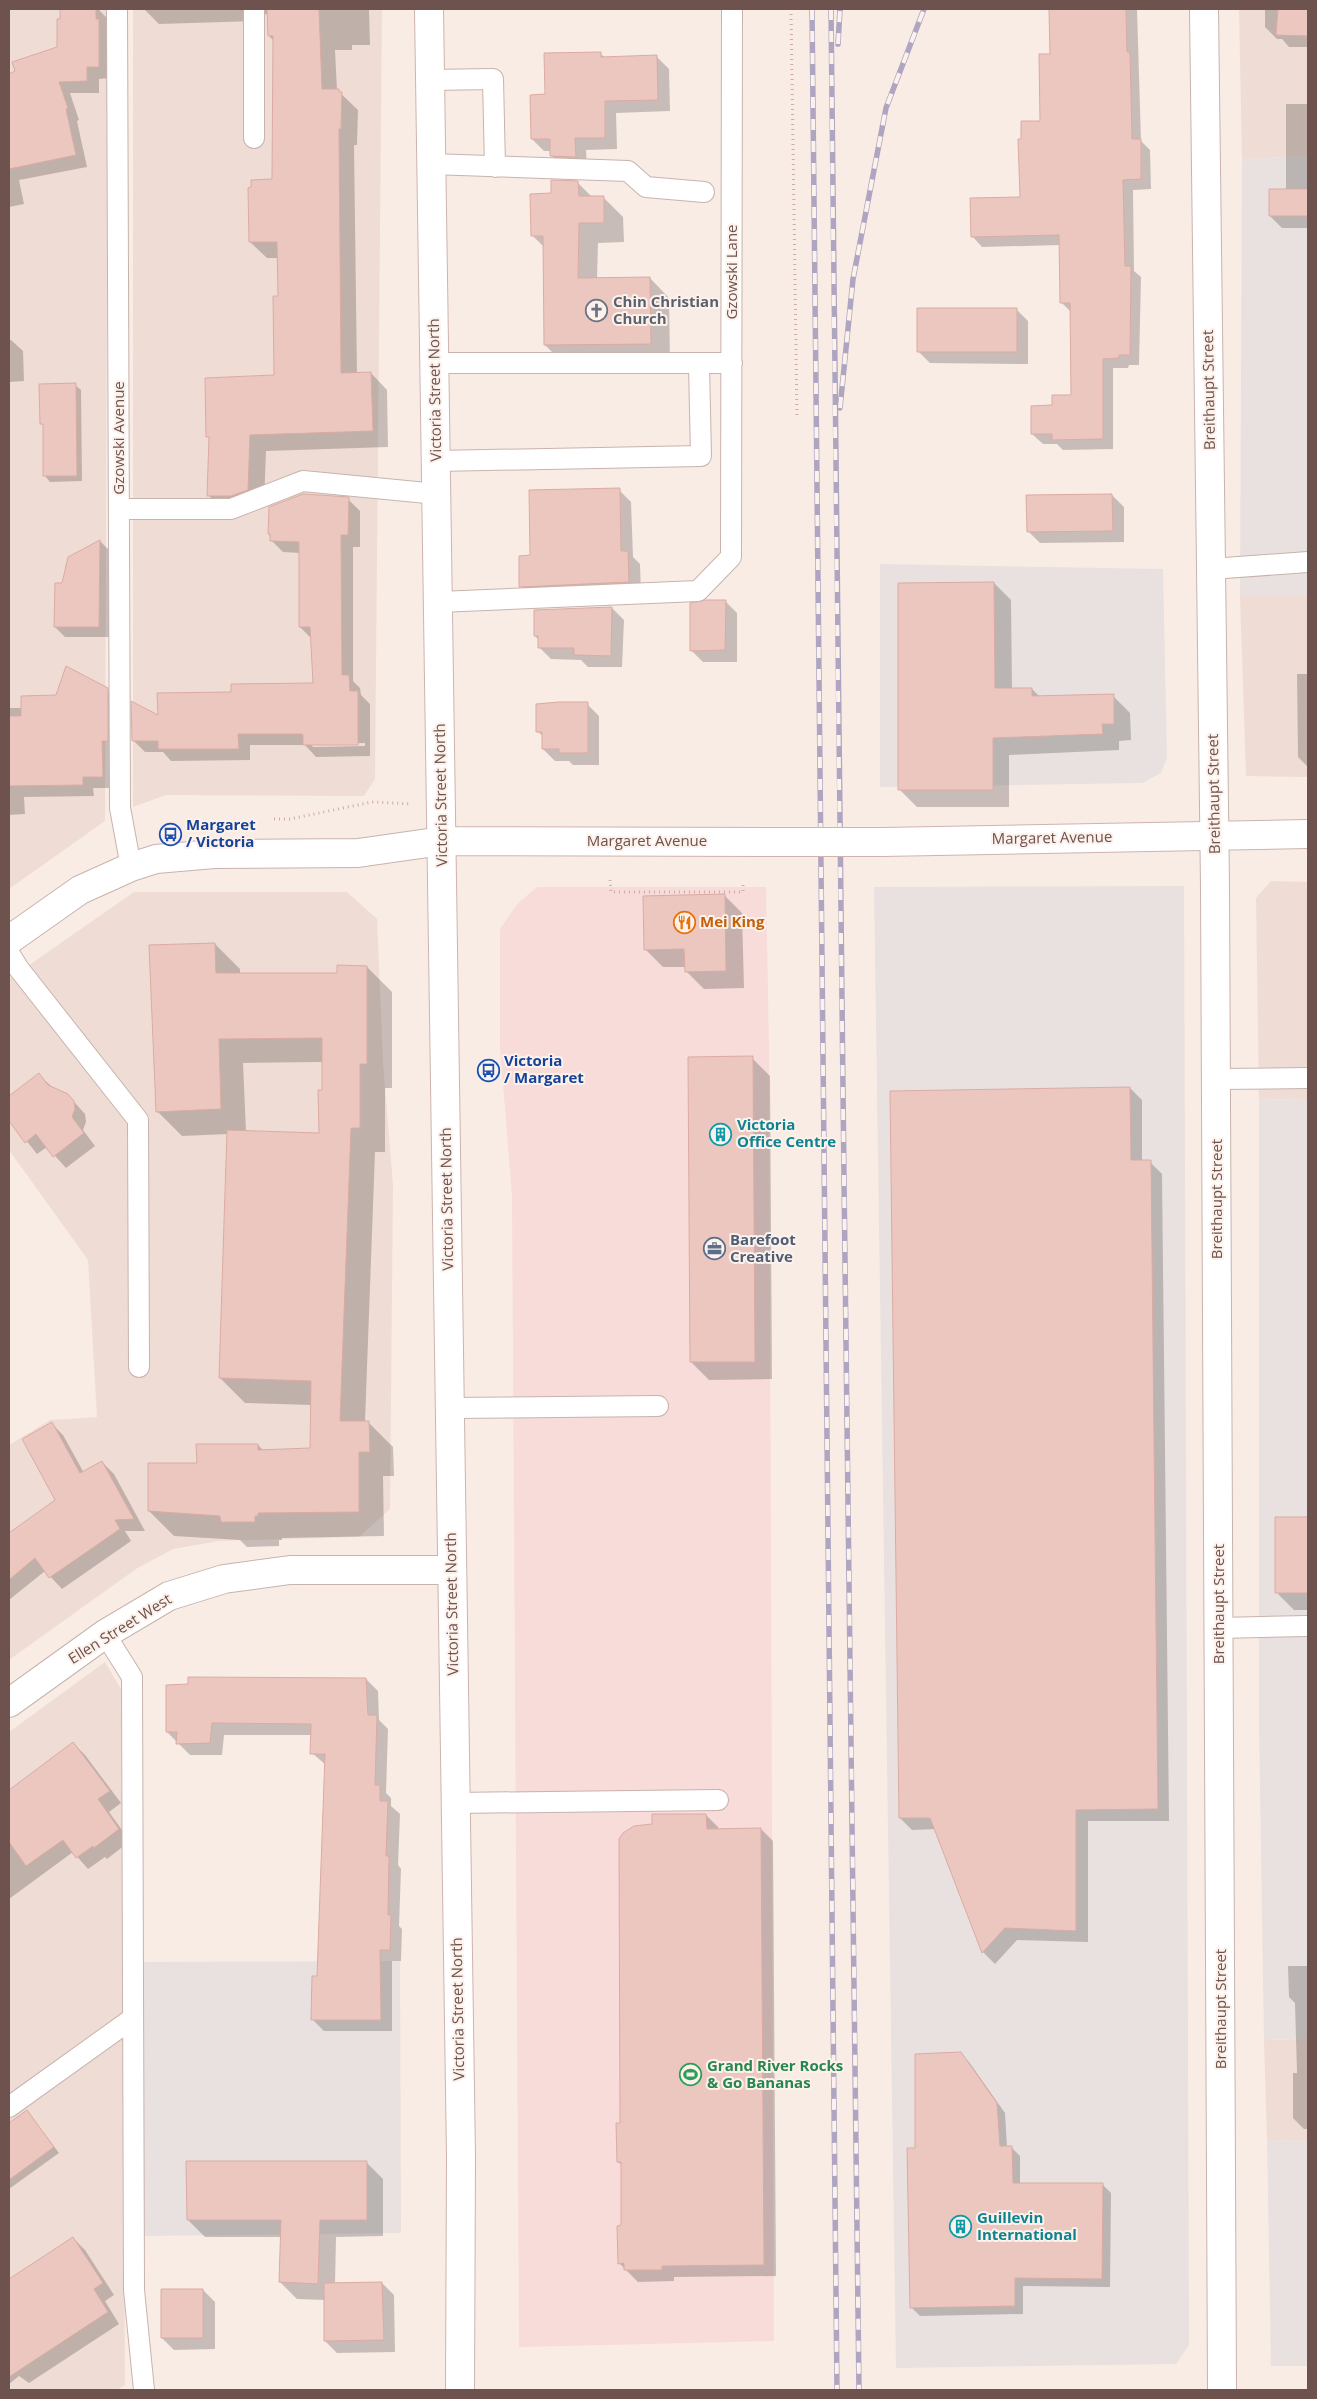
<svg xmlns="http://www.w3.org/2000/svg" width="1317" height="2399" font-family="'Open Sans',sans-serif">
	<rect width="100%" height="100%" fill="#f9ece5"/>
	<!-- residential -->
	<path fill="#efddd5" d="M9,9h99l-3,812 -96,68z
		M133,9h249l-7,770 -11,17 -198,-1 -33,12z
		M1239,9h69v147l-66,3z
		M1240,596h68v181l-62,-1z
		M1271,881l37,1v218l-49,-1 -3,-201z
		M134,892h213l30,27 6,143 10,123 -3,324 -31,28 -140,4 -46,8 -37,20 -127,91v-215l41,-25 47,-3 -9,-157 -79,-110v-171z
		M105,1662l16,27 4,696 -8,5h-108v-658z
		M1308,2039v102l-41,-1 -3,-100z"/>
	<!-- commercial -->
	<path fill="#f8dcda" d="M537,887h229l3,160 5,1294 -255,6 -7,-1152 -12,-147v-119l18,-26z"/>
	<!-- industrial -->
	<path fill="#e9e1df" d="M1308,156v440h-68l2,-437z
		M880,564l283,5 4,189 -6,15 -18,10 -263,4z
		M1184,886l5,1459 -13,19 -280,4 -22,-1481z
		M1259,1099l49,1v939l-44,1 -5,-317z
		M400,1961l1,272 -257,3 -2,-274z
		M1267,2140l41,1v225h-37z"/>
	<!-- shadow -->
	<path fill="#0003" fill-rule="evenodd" d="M144,9h225l1,36h-18v5h-17l2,40 21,20 -1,35h-3l3,229 14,-1 16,17 1,57 -122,4 -2,55 -39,5 -17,-16 2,-56 -2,-3 67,-59 4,-80 -1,-39h-11l-17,-16 23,-61 1,-140 -5,-5v-23l-5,2 -5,6 -100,3z
		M1051,9h86l4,132 9,9 1,39 -18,1 1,81 7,6 -2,88h-10l-1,3h-15v81l-50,1 -6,-6h-14l-11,-10 21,-27 19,-10 -1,-85 -10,-10 -1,-57 -78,2 -10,-11 49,-38 20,-76 11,-67z
		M1265,9h43v38h-19l-7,-8h-5l-12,-12z
		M61,10h38l12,12v56l-12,1v14h-29l9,27 -2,1 10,46 -68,13 5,24 -15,3v-117l10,-2 39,-41z
		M600,53l5,5 52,-1 12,12 1,42 -54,2 1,36 -31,1 1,19 -23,-1 -12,-12v-5h-8l-12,-12 14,-43z
		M1286,104h22v124h-26l-12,-12 16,-26z
		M577,182l15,15h11l20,20 1,25 -26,1 -1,36 53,-1 19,20 1,66 -105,1 -20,-20 -1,-98 -12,-12 20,-40z
		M1016,309l12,12v43l-98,-1 -12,-12z
		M9,340h2l12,11 1,30 -15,1z
		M75,385l6,5 1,91 -32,1 -5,-6 -1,-50 -3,-3z
		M619,490l12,12 2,55 7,7 1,30 -108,4 -12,-12 11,-30z
		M1112,495l12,12v35l-84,1 -12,-12z
		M348,499l12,12v36h-7v134l7,7 1,7 9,9v52l-54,1 -11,-12h-55v15l-79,1 -8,-9h-18l-12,-12 26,-23 74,-23 81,-10 -3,-46 -11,-11v-74l-17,-1 -12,-12 -2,-6zM365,743v3l-52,1 -2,-3z
		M100,541l10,10 -1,86h-44l-10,-10 14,-69z
		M994,583l17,17 1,90 20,-1 8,8 73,-1 17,17 1,27 -12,1v9l-110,5v52h-92l-17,-17z
		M725,601l12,12v49h-34l-12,-12z
		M612,608l12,12 -2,47h-34l-7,-7 -30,-1 -12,-12v-7l-4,-4z
		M1297,674h11v93l-10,-10z
		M107,689l12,12 -5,87h-21l1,8 -70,1 1,17 -16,1v-107h13l35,-12z
		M587,704l12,12v49h-26l-4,-4h-14l-12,-12 1,-12 -7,-6z
		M724,895l18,18 2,75 -40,1 -18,-18v-4h-23l-18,-18z
		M215,944l25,25v6l98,-1 29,-7 25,25v96h-7v64h-10l-10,270h3l25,25 1,29h-11l1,60 -102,2v2h-3v6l-32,1 -7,-7 -66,-4 -25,-25 49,-47 60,-19 6,6 48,-1v-45l-67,-2 -25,-25 8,-244 -46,2 -25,-25zM323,1062l-3,73 -74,-3 -3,-69z
		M752,1058l18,18 2,303 -63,1 -18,-18z
		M39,1075l12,11 17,9 17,19 1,8 -3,8 12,16 -29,22 -19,-21 -10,7 -28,-35v-22z
		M1130,1088l12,12v62h8l12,12 7,647h-81v121l-71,-2 -22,24 -12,-12 -47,-123 -24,1 -12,-12z
		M52,1424l11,11 21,38 18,-11 12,12 31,57h-20l6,10 -69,48 -17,-18 -36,29v-65l48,-35z
		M1308,1518v92h-14l-18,-18 1,-73z
		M366,1679l12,12 1,29 9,9 -2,64 5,5v8l9,8 -2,51 3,4 -2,57 3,3 -1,32h-9v70h-68l-12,-12 6,-41 8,-213 -14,-12v-18h-88l-2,20h-32l-23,-23z
		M73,1743l12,12 36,48 -12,9 21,29 -23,18 -2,-2 -17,12 -15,-17 -64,47v-105l39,-27 -3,-4z
		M706,1815l12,12v3l43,-1 12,12 3,435 -102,1v4l-36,1 -19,-19 3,-36v-62l-4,-3 4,-38z
		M1288,1966h20v163h-4l-11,-11v-45h4l-2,-70 -6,-6z
		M960,2053l9,9 36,51 2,34h4l9,9v28l83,1 8,8 -1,94 -87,-1v28l-103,2 -8,-8z
		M27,2111l32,42 -50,36v-65z
		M366,2162l17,17v57l-47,1 -1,47 47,-1 12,12 1,57 -58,1 -12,-12v-41l-28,-1 -17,-17 2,-45h-77l-17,-17z
		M73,2238l12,12 29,45 -9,6 14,23 -90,59 -10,-7 -10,8v-97l26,-17z
		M203,2290l12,12v47l-41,1 -12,-12z"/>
	<!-- building -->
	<path fill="#ebc7c0" stroke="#dbaba3" d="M60,9h36v10h3v48h-12v14l-28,1 9,26 -2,1 10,46 -67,14v-95l6,-3 -3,-9 45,-15v-28h3z
		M267,9h52l3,80h17v3h3l-1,37h-2l2,244 30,-1 2,59 -123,4 -2,55 -17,6h-24l2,-59h-3l-1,-59 69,-3 -1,-79h5l-1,-54h-28l-1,-54 3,-1v-7l21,-1 1,-143h-5z
		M1049,9h77l1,43h3l2,87h9v40l-18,1 2,86h6l-1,89h-11v3l-16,1v80l-51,1v-6h-21v-28l21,-1v-10h19l-1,-92h-10l-1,-68 -88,2 -1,-39 50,-1 -2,-58h3v-18h19l-1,-67h11z
		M1278,9h30v27l-32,-1z
		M601,52v5l56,-2 1,45 -53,1v37h-30l1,19 -26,-1v-17h-19l-1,-44 15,-1 -1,-41z
		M551,180l27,1 1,15h25v27h-25l-1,55 72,-1 1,67 -107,1 -1,-109h-12l-1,-42 21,-1z
		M1269,189h39v27h-39z
		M917,308h100v44h-100z
		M76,383l1,93h-34v-52h-3l-1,-40z
		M620,488l1,63h7l1,31 -110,5v-31l11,-1 -1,-65z
		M303,494l46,3 -1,38h-7l1,140h7l1,16h8v54h-55v-10l-2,-1h-63l1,15h-81v-8h-26l-1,-40 27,14 -1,-22 74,-1v-8l82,-1 -3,-56h-11v-85l-29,-1v-7h-2l1,-27z
		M1112,494l1,37 -86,1 -1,-37z
		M100,540l-1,87h-45l1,-44h7l6,-26z
		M994,582l1,106h37v8l82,-2v30h-12l1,10 -110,4v52h-95v-207z
		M705,600h21l-1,50 -35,1v-48z
		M612,607l-1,49 -37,-1v-7h-36v-12h-4v-26z
		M66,666l42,22v53h-6l1,36h-20v8l-74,1v-70h12v-20l35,-1z
		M559,702h29v51h-29v-4h-17v-17h-6v-28z
		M725,894l1,77 -41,1 -1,-23 -40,1 -1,-54z
		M215,943l1,30h121v-8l30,1v98h-7v64h-9l-11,293h29l1,31h-11v60l-101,1v3h-3v6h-34l-1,-6 -72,-5v-48h49l-1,-19h62v6l52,-2 1,-67 -92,-3 8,-248 92,3 -1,-43h4v-52l-103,1 2,70 -65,3 -7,-167z
		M753,1056l2,306h-65l-2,-305z
		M39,1073l9,12 20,9 6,7 1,8 -3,8 12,16 -31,24 -17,-23 -11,9 -16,-22v-25z
		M1130,1087l1,73h20l7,649 -82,1v121l-71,-3 -23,25 -52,-135h-31l-9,-727z
		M52,1422l28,51 22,-12 32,58 -19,1 5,9 -71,49 -14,-20 -26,22v-47l46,-33 -33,-61z
		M1275,1517h33v76h-33z
		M188,1677l178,1 2,37h9l-2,70h5v16h8l-2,55h3l-1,59h3l-1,35h-10l1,70h-70l1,-44h5l8,-222h-15l1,-30 -99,-1 -2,20 -34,1 1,-12h-11v-47l22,-1z
		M73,1742l37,49 -12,8 21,30 -25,19 -1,-2 -17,12 -13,-18 -37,26 -17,-24v-52z
		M652,1814h54l1,15 54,-1 3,437 -102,1v4h-38v-7l-6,1 -1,-38 4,-1v-63h-4l-1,-39h4l-1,-284 4,-6 11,-7 18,-2z
		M961,2052l36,51 3,43h12l1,37h90l-1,96 -87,-1v28l-105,2 -3,-160h8v-94z
		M27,2110l27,37 -45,33v-57z
		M186,2161h181v59h-47l-2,64 -39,-2 2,-62h-94z
		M73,2237l30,46 -9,6 14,23 -99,65v-98z
		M382,2282l2,58 -60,1v-58z
		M161,2289h42v49h-42z"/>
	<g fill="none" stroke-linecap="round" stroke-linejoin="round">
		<defs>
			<path id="lane" d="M117,9l3,799 11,59
				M430,80l63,-1 2,88
				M254,138v-129
				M431,164l197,7 18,16 58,5
				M434,363h298
				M436,461l265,-5 -2,-92
				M119,509h112l72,-28 134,13
				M1211,569l97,-7
				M439,602l259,-11 33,-34 1,-548
				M9,953l10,16 119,151 1,247
				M1216,1079l92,-1
				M450,1408l208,-2
				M1219,1628l89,-2
				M105,1634l27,43 2,613 10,100
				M454,1803l264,-3
				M9,2107l124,-89"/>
			<path id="street" d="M1204,9l11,877 7,1504
				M9,940l71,-50 51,-23 25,-8 58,-5 144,-1 84,-12
				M9,1703l96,-69 64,-38 55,-17 66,-9h162"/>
			<path id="secondary" d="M429,9l32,2148 -1,233
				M442,841l346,1
				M882,842l426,-8"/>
		</defs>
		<!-- lane casing -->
		<use href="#lane" stroke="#c8b3ad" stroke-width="22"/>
		<!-- street casing -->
		<use href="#street" stroke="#c8b3ad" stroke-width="30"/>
		<!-- secondary casing -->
		<use href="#secondary" stroke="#cdb4ae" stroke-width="30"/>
		<!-- path -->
		<path stroke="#cfaaa4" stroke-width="3" stroke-dasharray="1 4" stroke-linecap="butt" d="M791,9l6,409
			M274,819h16l82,-17 39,2
			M610,880l1,12h132v-9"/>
		<!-- lane -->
		<use href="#lane" stroke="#fff" stroke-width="20"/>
		<!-- street -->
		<use href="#street" stroke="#fff" stroke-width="28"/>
		<!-- secondary -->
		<use href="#secondary" stroke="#fff" stroke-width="28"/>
		<defs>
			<path id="rail" d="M812,9l25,2381
				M831,9c7,794 19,1587 28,2381
				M838,44l2,-35
				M840,408l13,-129 33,-171 38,-99"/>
		</defs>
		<!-- rail casing -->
		<use href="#rail" stroke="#aea5c1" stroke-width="5.5"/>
		<!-- rail -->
		<use href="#rail" stroke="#fcf1eb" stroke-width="4" stroke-dasharray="11" stroke-linecap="butt"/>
		<defs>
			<path id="secondary-bridge" d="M788,842h94"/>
		</defs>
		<!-- secondary-bridge casing -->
		<use href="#secondary-bridge" stroke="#cdb4ae" stroke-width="30" stroke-linecap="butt"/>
		<!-- secondary-bridge -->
		<use href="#secondary-bridge" stroke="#fff" stroke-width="28"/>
	</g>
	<!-- icons -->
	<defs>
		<symbol id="church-ring" viewBox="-11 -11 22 22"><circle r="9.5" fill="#fcf1eb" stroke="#6b7280" stroke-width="1.5"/><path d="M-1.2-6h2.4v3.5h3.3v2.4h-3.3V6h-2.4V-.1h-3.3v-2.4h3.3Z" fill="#6b7280"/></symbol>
		<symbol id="bus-ring" viewBox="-11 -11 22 22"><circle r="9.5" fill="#fcf1eb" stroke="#1a4fb4" stroke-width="1.5"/><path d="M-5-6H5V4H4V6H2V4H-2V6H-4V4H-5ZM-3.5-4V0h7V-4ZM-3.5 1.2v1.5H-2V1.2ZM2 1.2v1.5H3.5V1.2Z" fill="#1a4fb4"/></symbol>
		<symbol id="restaurant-ring" viewBox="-11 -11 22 22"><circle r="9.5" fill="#fcf1eb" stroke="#e8710a" stroke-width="1.5"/><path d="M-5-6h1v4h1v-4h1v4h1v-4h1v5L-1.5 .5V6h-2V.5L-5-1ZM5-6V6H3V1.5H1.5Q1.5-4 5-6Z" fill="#e8710a"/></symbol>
		<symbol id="building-ring" viewBox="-11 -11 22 22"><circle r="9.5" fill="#fcf1eb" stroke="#0f9aa8" stroke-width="1.5"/><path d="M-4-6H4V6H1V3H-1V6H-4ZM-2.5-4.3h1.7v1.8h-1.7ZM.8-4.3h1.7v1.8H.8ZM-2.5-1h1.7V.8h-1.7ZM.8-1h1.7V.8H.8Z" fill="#0f9aa8"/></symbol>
		<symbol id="office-ring" viewBox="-11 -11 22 22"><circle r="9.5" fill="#fcf1eb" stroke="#5c6f8a" stroke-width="1.5"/><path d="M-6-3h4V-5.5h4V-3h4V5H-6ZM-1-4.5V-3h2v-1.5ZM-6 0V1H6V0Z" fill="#5c6f8a"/></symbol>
		<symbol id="stadium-ring" viewBox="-11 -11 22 22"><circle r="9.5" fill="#fcf1eb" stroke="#2e9e5b" stroke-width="1.5"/><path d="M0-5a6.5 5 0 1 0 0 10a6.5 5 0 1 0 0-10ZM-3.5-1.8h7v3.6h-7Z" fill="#2e9e5b"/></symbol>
	</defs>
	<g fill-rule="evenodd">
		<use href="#church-ring" x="584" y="298" width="25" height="25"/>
		<use href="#bus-ring" x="158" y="822" width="25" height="25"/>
		<use href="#restaurant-ring" x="672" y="910" width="25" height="25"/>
		<use href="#bus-ring" x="476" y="1058" width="25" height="25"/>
		<use href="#building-ring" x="708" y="1122" width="25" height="25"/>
		<use href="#office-ring" x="702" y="1236" width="25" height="25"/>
		<use href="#stadium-ring" x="678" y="2062" width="25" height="25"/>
		<use href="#building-ring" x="948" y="2214" width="25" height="25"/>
	</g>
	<g text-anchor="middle" stroke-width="4" stroke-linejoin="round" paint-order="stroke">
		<!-- street labels -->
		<g font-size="15" fill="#6e524e" stroke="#fcf1eb">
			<text transform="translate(732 272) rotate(-90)" y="5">Gzowski Lane</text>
			<text transform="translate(435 390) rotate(-91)" y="5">Victoria Street North</text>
			<text transform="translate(1209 390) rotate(-91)" y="5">Breithaupt Street</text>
			<text transform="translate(119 438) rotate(-90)" y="5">Gzowski Avenue</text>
			<text transform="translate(1214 794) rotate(-91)" y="5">Breithaupt Street</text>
			<text transform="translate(441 795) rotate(-91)" y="5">Victoria Street North</text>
			<text transform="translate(1052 838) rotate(-1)" y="5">Margaret Avenue</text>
			<text x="647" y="846">Margaret Avenue</text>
			<text transform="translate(447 1199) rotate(-91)" y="5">Victoria Street North</text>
			<text transform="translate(1217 1199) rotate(-90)" y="5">Breithaupt Street</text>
			<text transform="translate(452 1604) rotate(-91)" y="5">Victoria Street North</text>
			<text transform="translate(1219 1604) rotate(-90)" y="5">Breithaupt Street</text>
			<text transform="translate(120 1629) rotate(-32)" y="5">Ellen Street West</text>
			<text transform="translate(458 2009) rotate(-91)" y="5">Victoria Street North</text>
			<text transform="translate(1221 2009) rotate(-90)" y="5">Breithaupt Street</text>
		</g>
		<!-- worship labels -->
		<g font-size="15" font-weight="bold" fill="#5b616d" stroke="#fcf1eb" text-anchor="start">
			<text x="613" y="307">Chin Christian<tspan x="613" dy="17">Church</tspan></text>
		</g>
		<!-- transit labels -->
		<g font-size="15" font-weight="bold" fill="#164399" stroke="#fcf1eb" text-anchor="start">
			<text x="186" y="830">Margaret<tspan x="186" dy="17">/ Victoria</tspan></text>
			<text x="504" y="1066">Victoria<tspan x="504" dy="17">/ Margaret</tspan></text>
		</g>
		<!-- food labels -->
		<g font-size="15" font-weight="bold" fill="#c56008" stroke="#fcf1eb" text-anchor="start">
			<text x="700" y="927">Mei King</text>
		</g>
		<!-- culture labels -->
		<g font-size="15" font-weight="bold" fill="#0d838f" stroke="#fcf1eb" text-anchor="start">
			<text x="737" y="1130">Victoria<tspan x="737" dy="17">Office Centre</tspan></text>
			<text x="977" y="2223">Guillevin<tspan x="977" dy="17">International</tspan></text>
		</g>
		<!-- service labels -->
		<g font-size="15" font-weight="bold" fill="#4e5e75" stroke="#fcf1eb" text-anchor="start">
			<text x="730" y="1245">Barefoot<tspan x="730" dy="17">Creative</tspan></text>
		</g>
		<!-- leisure labels -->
		<g font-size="15" font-weight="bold" fill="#27864d" stroke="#fcf1eb" text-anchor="start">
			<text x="707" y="2071">Grand River Rocks<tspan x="707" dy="17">&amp; Go Bananas</tspan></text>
		</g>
	</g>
	<!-- border -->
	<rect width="1317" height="2399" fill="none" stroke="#6e524e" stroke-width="20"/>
</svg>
